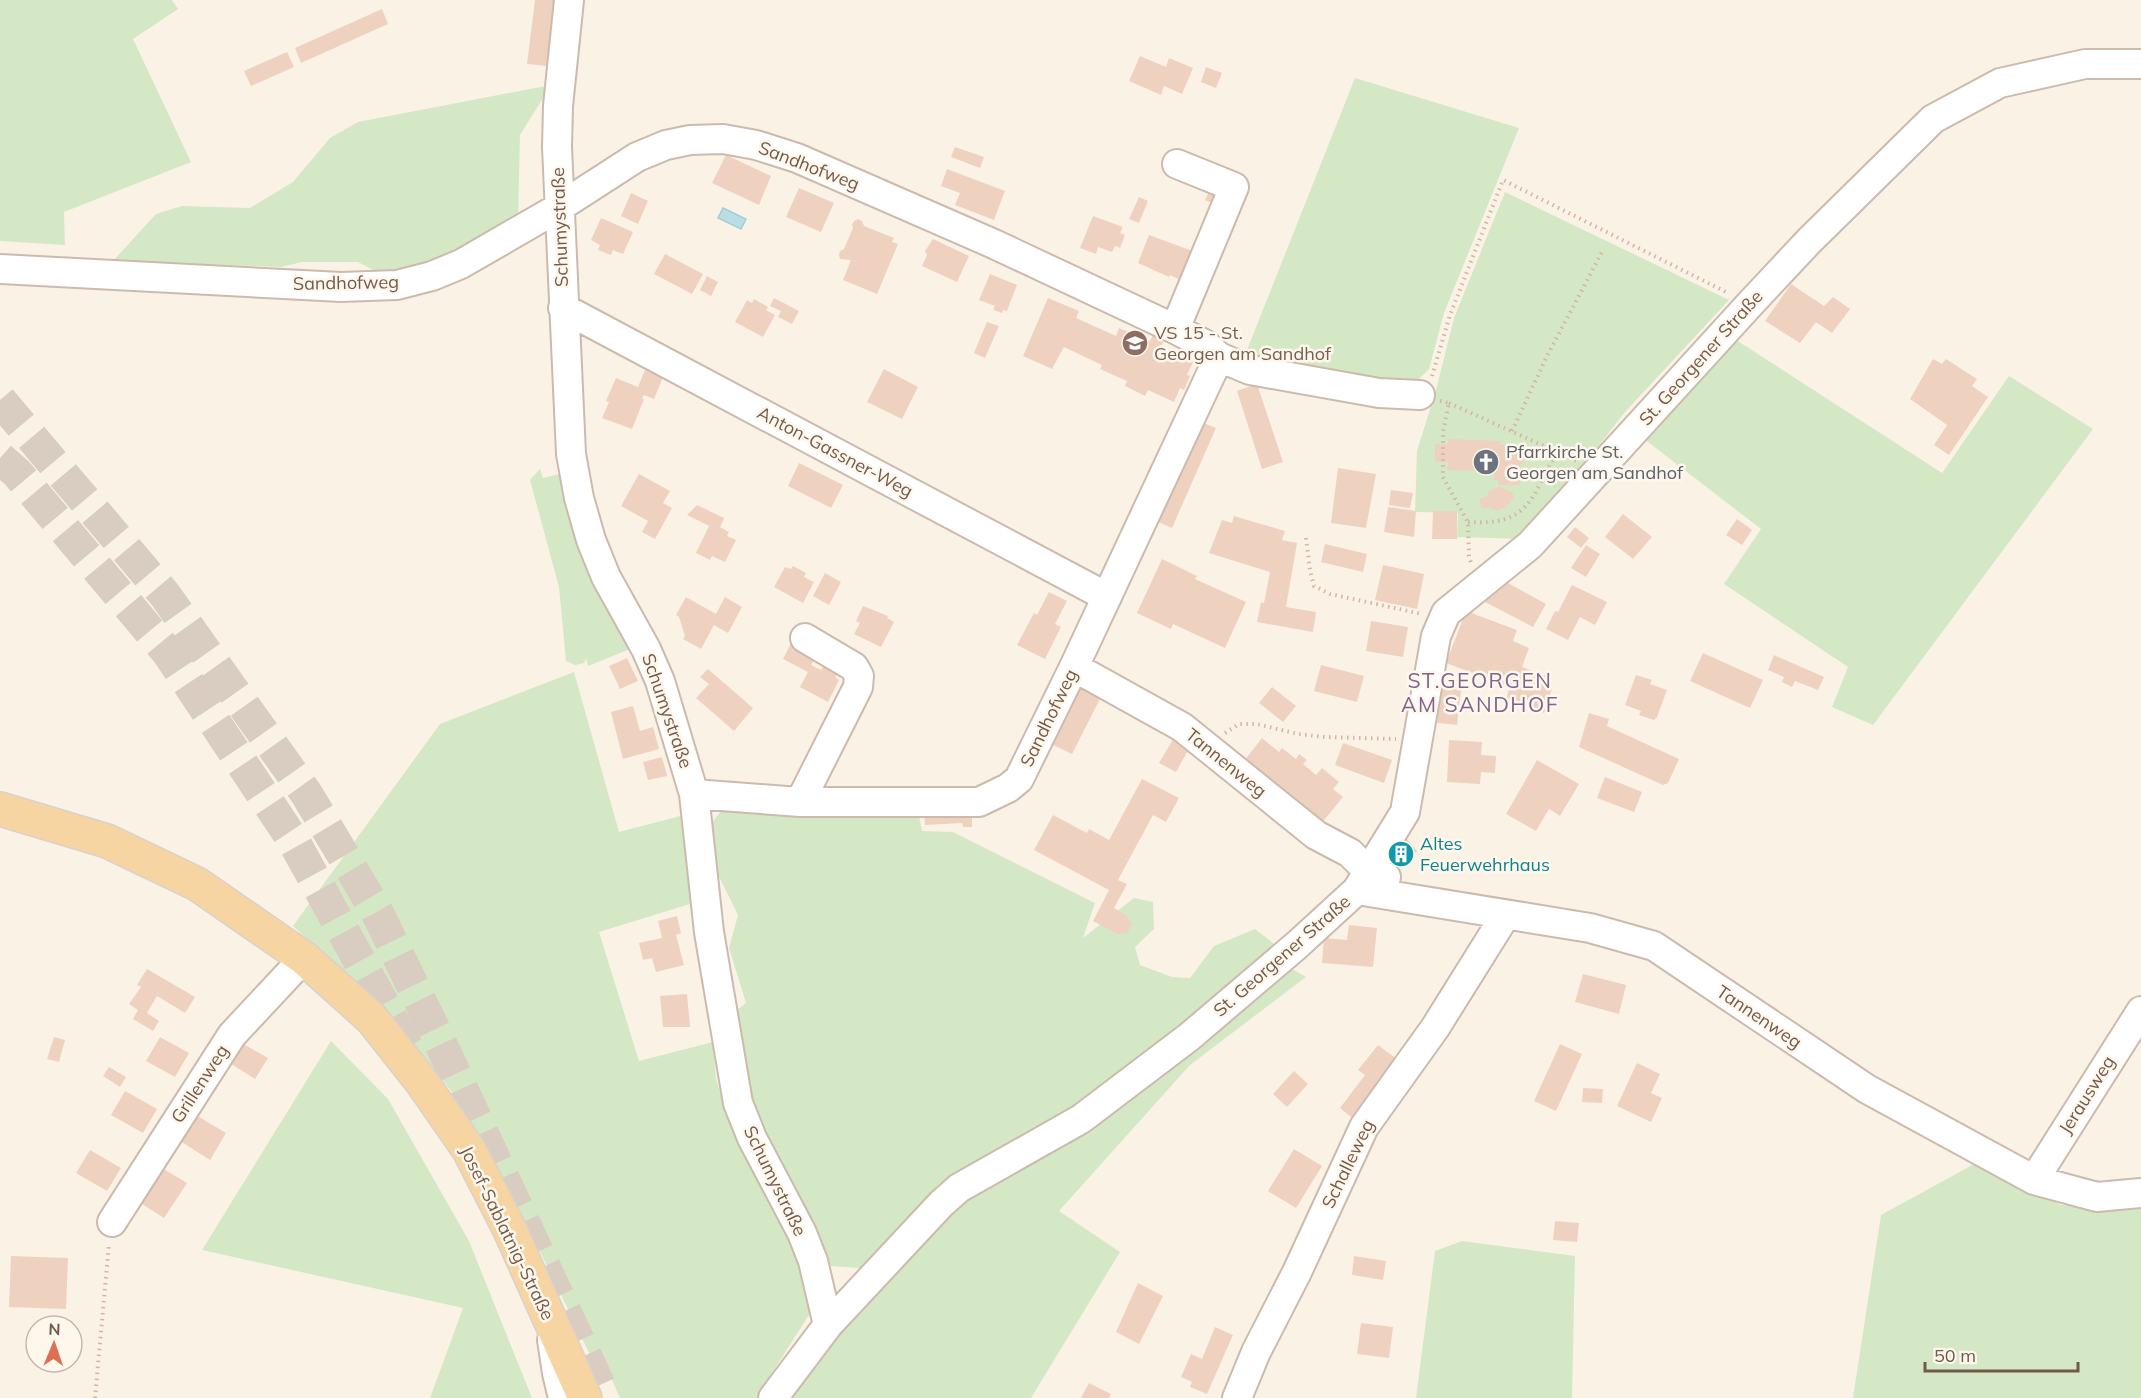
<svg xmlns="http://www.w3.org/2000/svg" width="2141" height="1398" font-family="Mulish,sans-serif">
	<rect width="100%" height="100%" fill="#fbf2e6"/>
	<!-- green -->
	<path fill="#d4e8c5" d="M0,0h172l6,9 -45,30 58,123 -127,50 1,33 -65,-4z
		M1355,78l164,50 -75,185 -15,56 -16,16 -170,-25z
		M551,85l-31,50 -2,84 -69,39 -70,15 -21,-11h-56l-21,5 -168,-6 43,-47 26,-8 68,2 43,-26 37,-44 28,-16z
		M1505,192l224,108 -104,112 -99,127 -69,-2 1,-24 -43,-1 2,-61 19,-61 18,-72z
		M1733,338l209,135 67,-97 84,53 -220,296 -41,-18 16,-40 -124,-83 37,-55 -122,-94z
		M540,469l3,9 24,-6 68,175 -47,19 -2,-8 -2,5 -9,2 -9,-4 -7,-74 -29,-107z
		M574,672l45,160 69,-18 2,90 -91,28 40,129 74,-19 3,37 10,34 76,138 9,33 -2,31 -53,83h-136l-8,-18 -22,-25 -81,-168 -53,-90 -56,-71 -107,-100 147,-202z
		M918,811l4,20 31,1 142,71 -12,35 51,-40 19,4 1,27 -19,18 5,18 32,12 18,1 24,-32 41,-17 23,18 -96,83 -111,82 -132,72 -79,84 -31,-2 -69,-131 -19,-59 -8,-63 13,-10 -17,-55 9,-33 -30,-61 1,-27 11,-15z
		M1287,966l19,11 -116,88 -131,146 61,41 -89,146h-243l75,-95 89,-97 46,-26 94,-50z
		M331,1041l57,58 81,142 63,157h-102l33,-90 -261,-58z
		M1976,1163l85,42 80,1v192h-288l28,-183z
		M1462,1241l113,15 -3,142h-156l19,-147z"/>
	<!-- water -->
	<path fill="#bbdee4" stroke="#a2ced5" stroke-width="1.5" d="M723,208l23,11 -5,10 -23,-11z"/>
	<!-- building -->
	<path fill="#efd1bf" d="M535,0h20l-8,66 -20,-2z
		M382,9l6,15 -87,39 -6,-15z
		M287,52l7,15 -43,19 -7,-15z
		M1140,56l26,11 3,-9 24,10 -11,26 -18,-8 -3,9 -32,-14z
		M1206,67l16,6 -6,15 -15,-6z
		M955,147l29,10 -4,11 -29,-11z
		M726,155l45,21 -12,29 -47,-22z
		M947,169l58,22 -11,29 -39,-15 5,-12 -19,-7z
		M799,188l35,15 -13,29 -35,-15z
		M1210,190l10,4 -5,10 -10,-4z
		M631,193l17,8 -10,23 -17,-8z
		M1139,197l9,4 -9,22 -10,-4z
		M1093,216l30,11 -3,6 5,2 -5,13 -5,-2 -3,6 -14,-5 -2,7 -16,-6z
		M601,218l32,14 -10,22 -10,-4 -2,5 -13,-5 2,-5 -9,-5z
		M858,219l4,2 2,5 30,12 -2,4 6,2 -21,50 -34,-14 8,-20 -11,-1 -1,-4 1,-4 4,-2 9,-21 -1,-3 2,-4z
		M1149,235l46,17 -12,29 -13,-6 -1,2 -31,-14z
		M933,239l36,17 -12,26 -35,-16 5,-11 -2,-4z
		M665,254l38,20 -11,20 -38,-20z
		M990,274l27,11 -10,26 -4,-1 -1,3 -9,-3 2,-4 -16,-6z
		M707,276l11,6 -7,14 -11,-6z
		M1791,284l33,22 9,-9 17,12 -18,24 -16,-11 -16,21 -35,-22z
		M774,298l25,13 -7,13 -14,-7 3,-6 -11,-5z
		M1048,298l31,13 -3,7 40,18 3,-8 31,13 3,-6 11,5 -3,7 32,15 -6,13 3,1 -6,14 -4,-2 -6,14 -26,-12 -3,6 -20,-10 2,-5 -27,-12 2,-4 -38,-18 -12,22 -29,-13z
		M754,299l14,8 -2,3 9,5 -12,22 -28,-15 12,-22 5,3z
		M987,322l12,4 -14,32 -11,-5z
		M1933,359l9,5 4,-5 31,20 -5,7 16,11 -39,58 -15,-10 13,-20 -37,-26z
		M884,369l34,18 -16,32 -35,-17z
		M645,370l18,7 -9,22 -10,-4 -2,4h2l-12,30 -30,-11 7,-16 -3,-1 10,-23 22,9z
		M1257,384l26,78 -21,7 -25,-78z
		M1201,422l15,6 -44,100 -18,-8z
		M1448,439l52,2v4h17l7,7v10l-4,3v20h-22v-5h-4v-9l-47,-1 1,-8h-13v-18h13z
		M799,463l44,22 -12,23 -43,-22z
		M1338,468l38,6 -10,54 -35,-5z
		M639,474l31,17 -7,12 9,5 -17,31 -13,-7 6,-11 -27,-15z
		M1499,487l13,5 2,5 -3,4 -6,7 -8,3 -9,-4 -6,2 -3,-10 7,-2 4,-7z
		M1391,490l22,3 -3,15 -21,-3z
		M697,505l27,13 -4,9 9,5 -2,4 9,4 -11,22 -13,-6 -2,4 -14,-7 13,-27 -22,-11z
		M1388,507l28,4 -2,26 -30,-5z
		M1433,511h24v28h-25z
		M1623,514l29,23 -19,22 -28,-22z
		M1234,516l51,15 -3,9 15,3 -11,64 30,5 -3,20 -56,-10 4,-20 3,1 6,-31 -61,-19 13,-33 10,3z
		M1737,519l15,11 -10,15 -16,-10z
		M1575,527l14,11 -8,10 -14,-11z
		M1325,544l42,10 -4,18 -42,-10z
		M1586,545l14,9 -14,23 -15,-9z
		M1162,559l35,17 -2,3 51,23 -21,46 -52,-24 -2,5 -34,-16z
		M1383,565l41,9 -7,35 -42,-9z
		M793,566l13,7 -2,4 10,5 -11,21 -29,-16 11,-20 6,2z
		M825,573l16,9 -12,23 -16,-9z
		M1499,578l47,26 -13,23 -48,-25z
		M1572,585l35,17 -12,23 -15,-8 -12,23 -22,-11 9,-18 3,1z
		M1049,592l18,9 -12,23 6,3 -16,32 -28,-14 17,-32 3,2z
		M686,597l30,17 9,-17 17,10 -14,26 -14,-8 -13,24 -18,-10 2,-3 -6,-19 -3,-2z
		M863,606l25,10 -1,2 7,4 -13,25 -27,-13 6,-11 -4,-2z
		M1466,611l51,19 -4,11 16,7 -7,19 24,9 -3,10 9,3 -8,24 -38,-14 4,-12 -64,-24z
		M1371,621l37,6 -5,30 -37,-6z
		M791,643l25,13 -5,9 10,5 2,-4 14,8 -2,3 4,3 -11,22 -28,-15 8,-15 -25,-13z
		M1703,653l60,27 -13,28 -60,-27z
		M1774,655l50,22 -6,13 -23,-9 -3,6 -10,-5 2,-5 -16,-7z
		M627,658l11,23 -18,8 -11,-23z
		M1321,665l43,11 -7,26 -43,-11z
		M708,669l45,39 -19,23 -38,-33 13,-14 -9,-7z
		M1636,675l16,5 -2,4 17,6 -10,27 -3,3 -15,-5 2,-4 -16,-6z
		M1080,684l22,11 -30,59 -23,-11z
		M1272,687l24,19 -13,16 -24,-19z
		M1441,687l20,3 -4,35 -20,-2z
		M633,706l7,25 13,-4 6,22 -36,10 -12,-47z
		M1589,713l20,6 -2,7 72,33 -11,24 -5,2 -84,-38z
		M1175,736l16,9 -15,27 -17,-9z
		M1262,738l17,14 3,-4 14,11 3,-5 8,6 -4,4 13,11 6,-7 17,14 -6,7 10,8 -22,27 -77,-63z
		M1449,740l33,2 -1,13 15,1 -1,17 -14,-1 -1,12 -33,-2z
		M1343,743l49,17 -8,23 -49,-18z
		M662,757l5,19 -19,4 -5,-18z
		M1537,760l42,24 -19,32 -11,-7 -13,22 -30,-17z
		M1605,777l37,15 -8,20 -37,-14z
		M1142,779l37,19 -13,24 -13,-7 -35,65 9,4 -13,24 13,8 5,8 -5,9 -9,1 -25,-13 16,-31 -75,-40 19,-35 34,18 2,-4 20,11z
		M972,807v20h-9l-1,-4 -37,2 -1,-16z
		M1406,838l11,13 -20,19 -12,-13z
		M677,916l4,17 -5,2 8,30 -28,7 -4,-14 -9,2 -4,-17 23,-5 -4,-17z
		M1349,925l28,3 -4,39 -51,-4 2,-25 23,2z
		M147,969l48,28 -10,16 -28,-17 -10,17 12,8 -6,10 -20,-12 5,-9 -9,-6 12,-17 -4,-2z
		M1583,974l43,11 -7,29 -44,-12z
		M687,994l3,33h-27l-3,-31z
		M54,1037l11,3 -6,22 -12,-3z
		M160,1037l29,16 -14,24 -29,-16z
		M240,1042l28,16 -13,21 -27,-17z
		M1560,1044l22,10 -26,57 -22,-10z
		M1378,1045l24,18 -46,58 -16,-13 25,-33 -7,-5z
		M1637,1063l23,11 -9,19 11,5 -11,24 -34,-16z
		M109,1067l17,10 -6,10 -17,-11z
		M1294,1071l14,13 -21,23 -14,-13z
		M1583,1088l20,1 -1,14 -20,-1z
		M125,1091l32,18 -14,24 -32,-18z
		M196,1115l30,18 -16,27 -30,-19z
		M1294,1149l28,17 -26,42 -28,-17z
		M90,1150l31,18 -14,23 -31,-18z
		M162,1168l25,15 -23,35 -25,-16z
		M1555,1221l24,2 -2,19 -24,-2z
		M11,1256l57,2 -2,51 -57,-2z
		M1354,1256l32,5 -3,19 -31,-5z
		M1138,1283l25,13 -24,48 -23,-12z
		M1361,1323l32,4 -4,31 -32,-4z
		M1215,1327l18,8 -26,59 -17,-7 2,-5 -11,-5 10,-23 11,5z
		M1089,1383l22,11 -2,4h-28z"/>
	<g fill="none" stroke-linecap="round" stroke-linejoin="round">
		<!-- highway-tunnel -->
		<path stroke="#d9ccc0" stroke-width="33" stroke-dasharray="33 16" stroke-linecap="butt" d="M0,400l165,195 141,198 71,119 63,130 165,356
			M0,458l17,15 152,181 124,186 116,211"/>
		<defs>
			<path id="minor" d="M569,0l-11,106 -1,41 14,307 8,44 12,42 15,37 40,72 14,32 34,113 15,138 29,171 14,35 50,95 11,28 15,64 -55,73
				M0,269l341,18 56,-2 35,-9 29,-12 97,-56 79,-51 29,-12 24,-5 33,-1 33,6 41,13 197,86 181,85 31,16 13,12 31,13 129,23 41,2
				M563,308l544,289
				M1175,329l59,-142 -57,-23
				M1074,667l108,60 134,108 34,18 19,19 17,5
				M694,794l106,8h179l29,-14 11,-9 55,-112 145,-310
				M800,802l58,-115 1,-11 -5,-9 -49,-29
				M1357,890l233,38 64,18 213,143 167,91 63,17 44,-4
				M2034,1180l107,-169
				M112,1222l120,-187 72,-77
				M828,1325l113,-121 18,-16 122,-69 108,-82 108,-92 60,-55 48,-78 31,-176 10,-23 84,-68 220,-241 59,-63 124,-122 67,-36 85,-19h56
				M552,1340l5,33 6,25
				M1237,1398l19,-46 41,-80 67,-145 71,-99 70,-112"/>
			<path id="major" d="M0,809l107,32 90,43 107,74 68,61 49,62 48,69 40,78 76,170"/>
		</defs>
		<!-- minor casing -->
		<use href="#minor" stroke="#ccbaad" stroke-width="32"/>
		<!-- major casing -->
		<use href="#major" stroke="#d8d1cd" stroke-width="36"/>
		<!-- path -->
		<path stroke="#d4b5a2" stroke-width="4" stroke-dasharray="1.5 4.5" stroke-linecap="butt" d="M1432,376l18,-61 53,-135 225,113
			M1440,401l9,2 -6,29v45l25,45 1,34 2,7
			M1449,403l128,58
			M1512,431l35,-75 55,-104
			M1468,522c63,4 62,-24 89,-70
			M1306,538l4,32 4,16 16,8 92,20
			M1225,733l14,-9h18l41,10 27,3 71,2
			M95,1398l14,-154"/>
		<!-- minor -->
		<use href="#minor" stroke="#fff" stroke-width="28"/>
		<!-- major -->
		<use href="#major" stroke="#f6d5a2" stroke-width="33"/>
	</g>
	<!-- icons -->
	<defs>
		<symbol id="school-disc" viewBox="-11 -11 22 22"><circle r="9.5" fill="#8d6e63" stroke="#fef7ec"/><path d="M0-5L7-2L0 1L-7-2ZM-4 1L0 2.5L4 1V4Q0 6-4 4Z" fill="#fff"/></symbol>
		<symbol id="church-disc" viewBox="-11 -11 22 22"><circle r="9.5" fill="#6b7280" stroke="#fef7ec"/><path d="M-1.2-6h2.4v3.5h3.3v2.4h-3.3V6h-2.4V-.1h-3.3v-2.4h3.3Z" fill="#fff"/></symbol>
		<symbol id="building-disc" viewBox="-11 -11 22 22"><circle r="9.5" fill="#0f9aa8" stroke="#fef7ec"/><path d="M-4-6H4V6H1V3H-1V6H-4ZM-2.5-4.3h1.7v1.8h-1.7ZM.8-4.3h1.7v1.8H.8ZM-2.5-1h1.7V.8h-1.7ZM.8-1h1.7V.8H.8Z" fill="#fff"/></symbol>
	</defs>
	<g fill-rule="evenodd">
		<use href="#school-disc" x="1120" y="328" width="30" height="30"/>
		<use href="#church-disc" x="1471" y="447" width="30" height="30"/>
		<use href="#building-disc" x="1386" y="839" width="30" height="30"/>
	</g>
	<g text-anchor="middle" stroke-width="5" stroke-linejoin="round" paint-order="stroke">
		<!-- street labels -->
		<g font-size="18" fill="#73594c" stroke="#fef7ec">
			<text transform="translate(809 166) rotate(21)" y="6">Sandhofweg</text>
			<text transform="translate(560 227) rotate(-92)" y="6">Schumystraße</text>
			<text transform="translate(346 283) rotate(-1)" y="6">Sandhofweg</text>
			<text transform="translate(1701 358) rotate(-48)" y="6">St. Georgener Straße</text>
			<text transform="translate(835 452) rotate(28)" y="6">Anton-Gassner-Weg</text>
			<text transform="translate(667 711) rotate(71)" y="6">Schumystraße</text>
			<text transform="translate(1049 718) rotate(-64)" y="6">Sandhofweg</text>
			<text transform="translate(1226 763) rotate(39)" y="6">Tannenweg</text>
			<text transform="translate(1282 956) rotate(-41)" y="6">St. Georgener Straße</text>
			<text transform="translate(1759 1017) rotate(34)" y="6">Tannenweg</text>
			<text transform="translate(200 1084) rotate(-57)" y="6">Grillenweg</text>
			<text transform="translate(2087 1095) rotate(-58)" y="6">Jerausweg</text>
			<text transform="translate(1348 1164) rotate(-64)" y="6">Schalleweg</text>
			<text transform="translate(775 1181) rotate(64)" y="6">Schumystraße</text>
			<text transform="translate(507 1233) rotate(64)" y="6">Josef-Sablatnig-Straße</text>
		</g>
		<!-- education labels -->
		<g font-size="18" fill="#785e54" stroke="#fef7ec" text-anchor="start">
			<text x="1154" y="339">VS 15 - St.<tspan x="1154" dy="21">Georgen am Sandhof</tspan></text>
		</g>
		<!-- worship labels -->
		<g font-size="18" fill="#5b616d" stroke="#fef7ec" text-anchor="start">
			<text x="1506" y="458">Pfarrkirche St.<tspan x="1506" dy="21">Georgen am Sandhof</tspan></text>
		</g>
		<!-- culture labels -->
		<g font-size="18" fill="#0d838f" stroke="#fef7ec" text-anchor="start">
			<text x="1420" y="850">Altes<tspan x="1420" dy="21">Feuerwehrhaus</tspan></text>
		</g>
		<!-- quarter labels -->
		<g font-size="21" letter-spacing="1.5" fill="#80648f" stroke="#fef7ec">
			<text x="1480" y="688">ST.GEORGEN<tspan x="1480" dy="24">AM SANDHOF</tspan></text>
		</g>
	</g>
	<!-- north arrow -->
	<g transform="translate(54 1344) rotate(2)"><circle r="28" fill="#fef7ec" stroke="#c6b8ac" stroke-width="1.5"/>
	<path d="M0-4.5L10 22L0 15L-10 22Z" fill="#de6f52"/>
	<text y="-9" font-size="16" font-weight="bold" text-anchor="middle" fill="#73594c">N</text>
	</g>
	<!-- scale -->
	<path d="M1925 1362v9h153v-9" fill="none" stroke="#73594c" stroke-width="3"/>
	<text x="1934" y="1362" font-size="18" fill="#73594c" stroke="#fef7ec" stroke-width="4.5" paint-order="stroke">50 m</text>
</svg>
